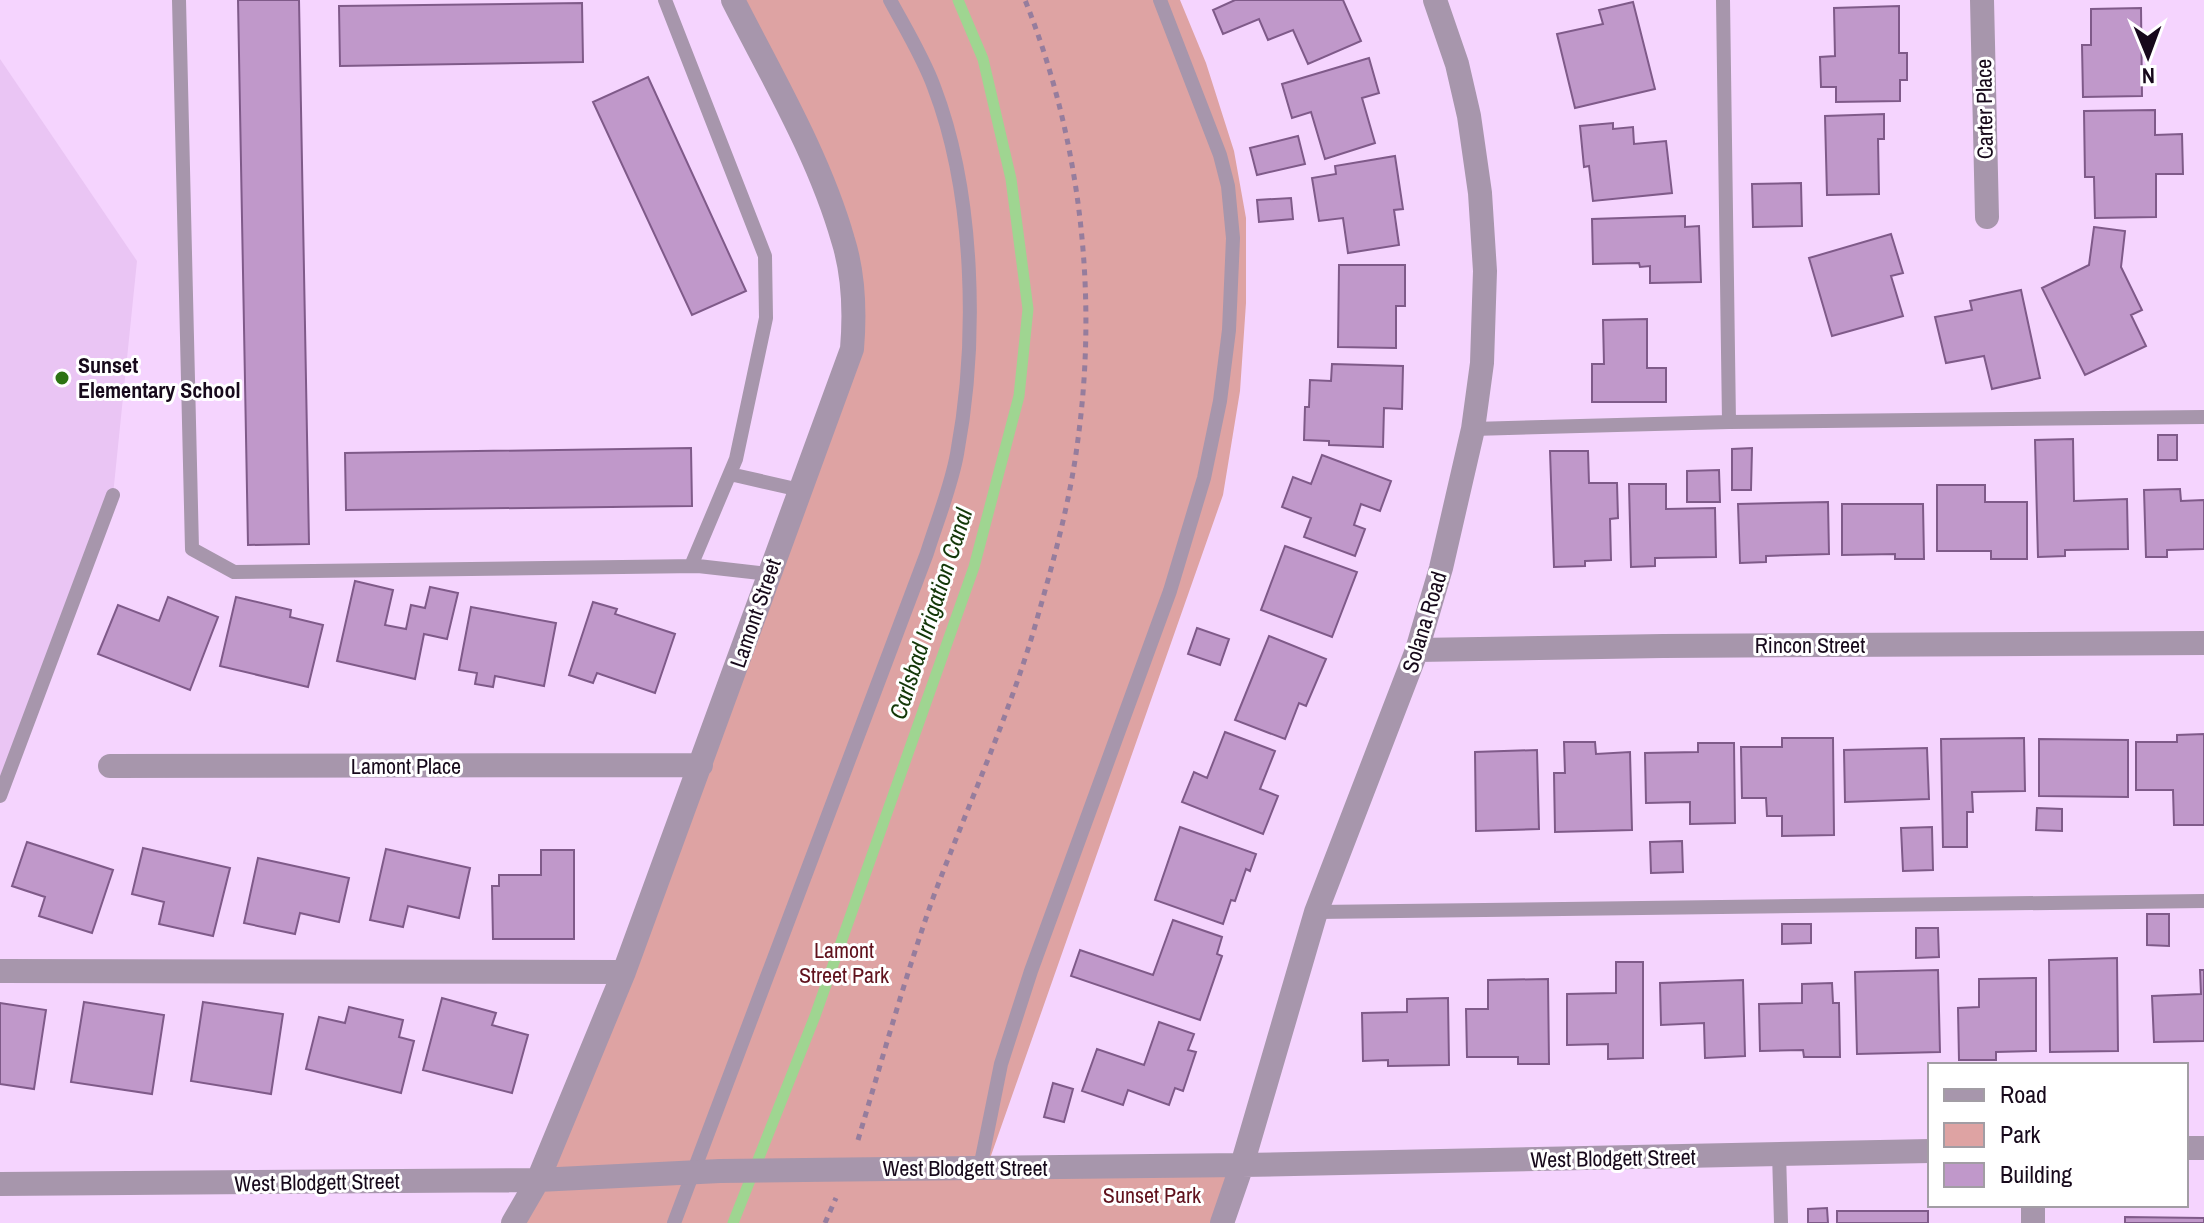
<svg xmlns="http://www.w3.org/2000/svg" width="2204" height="1223" font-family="'Archivo Narrow',sans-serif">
	<rect width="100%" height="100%" fill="#f5d4fe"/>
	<!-- built -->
	<path fill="#eac5f4" d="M0,59l137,202 -24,234 -113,301z"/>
	<!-- green -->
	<path fill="#dea3a3" d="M733,0h447l26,63 28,88 12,67v85l-6,88 -17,104 -236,672 255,-2 -20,58h-709l25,-43 302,-797 9,-117z"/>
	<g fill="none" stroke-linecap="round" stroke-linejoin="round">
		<!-- stream -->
		<path stroke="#9fd591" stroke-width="11" d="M733,1223l82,-207 159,-449 45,-171 9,-87 -17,-130 -28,-120 -25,-59"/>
	</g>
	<!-- building -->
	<path fill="#c098ca" stroke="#7f5a89" stroke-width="2" d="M238,0h61l10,544 -61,1z
		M1235,0h108l18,41 -53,23 -15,-34 -25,10 -9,-21 -36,15 -10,-24z
		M1633,2l22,87 -80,19 -18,-74 46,-10 -4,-14z
		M582,3l1,59 -243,4 -1,-60z
		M1899,6v47h8v27h-7v21l-64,1v-15h-15l-1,-30 15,-1 -1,-48z
		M2141,8l1,88 -59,1 -1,-52h9v-36z
		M1369,58l10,35 -17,5 13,45 -50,16 -14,-47 -19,6 -10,-34z
		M648,77l98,214 -54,24 -99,-213z
		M2155,110v25l27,-1 1,40h-27v43l-61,1 -1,-41h-9l-1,-66z
		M1884,114v25h-6l1,55 -52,1 -2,-79z
		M1613,123v6l20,-2 1,17 32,-3 6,52 -79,8 -4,-35 -5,1 -4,-41z
		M1298,136l7,28 -48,11 -7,-27z
		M1395,156l8,53 -9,1 5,35 -51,8 -5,-35 -24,3 -7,-43 24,-4 -1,-8z
		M1801,183l1,43 -49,1 -1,-43z
		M1291,198l2,21 -34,3 -2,-22z
		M1685,216v11l14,-1 2,56 -51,1v-17l-10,1 -1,-4 -46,1 -1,-45z
		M2094,227l31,4 -4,36 21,43 -11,5 15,31 -61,29 -43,-87 47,-23z
		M1891,234l12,39 -12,3 12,40 -71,20 -23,-78z
		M1339,265h66v41h-9v42l-58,-1z
		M2021,290l19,88 -48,11 -8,-33 -38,7 -11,-46 37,-7 -2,-9z
		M1647,319v49h19v34h-74v-38h12l-1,-44z
		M1332,364l71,2 -1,43 -18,-1 -1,39 -54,-2v-4l-25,-1 1,-33h4l1,-27 21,1z
		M2158,435h19v25h-19z
		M2073,439l1,62 53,-2 1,50 -63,1v6l-27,1 -3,-117z
		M691,448l1,58 -346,4 -1,-57z
		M1752,448l-1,42h-19v-41z
		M1550,451h38l1,32h28l1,35 -8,1 1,41 -26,1v5l-31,1z
		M1322,455l69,26 -11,30 -19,-7 -7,21 11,4 -10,27 -51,-19 7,-19 -29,-11 11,-30 18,7z
		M1719,470l1,32h-33v-31z
		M1629,484h37v25l49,-1 1,49 -61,1v8l-24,1z
		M1937,485h48v17h42v57h-36v-8h-54z
		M2180,489l1,12 23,-1v49l-37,1v7h-21l-2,-67z
		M1828,502l1,52 -63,2v6l-26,1 -2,-59z
		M1842,504h81l1,55h-29v-5l-53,1z
		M1285,546l72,26 -25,65 -71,-27z
		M355,581l38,9 -8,35 21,4 5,-24 14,3 5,-21 28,6 -11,46 -23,-5 -9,45 -78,-18z
		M168,597l50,20 -28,73 -92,-36 20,-49 41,16z
		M236,597l55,13 -1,7 33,8 -15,62 -88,-21z
		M593,602l24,7 -2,5 60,20 -20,59 -58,-20 -4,10 -24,-8z
		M471,607l85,16 -12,63 -49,-10 -2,11 -18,-3 2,-11 -18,-3z
		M1197,628l32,11 -9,26 -32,-11z
		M1269,636l57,23 -20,47 -7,-3 -14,36 -50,-19z
		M1225,732l50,19 -15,38 18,7 -15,38 -81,-32 12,-30 13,6z
		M2204,734v91h-30l-1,-35h-37v-48h41v-7z
		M1782,738h51l1,97 -52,1v-20h-15l-1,-18h-24l-1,-51h41z
		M2024,738l1,53 -53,1 1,20h-6v35h-24l-2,-108z
		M2039,739l89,1v57l-89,-1z
		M1564,742h31l1,12 34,-2 2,78 -77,2 -1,-59h11z
		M1698,743h36l1,80 -45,1v-22l-44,1 -1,-50 53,-1z
		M1927,748l2,51 -84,3 -1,-52z
		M1537,750l2,79 -63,2 -1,-79z
		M2037,808l25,1v22l-26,-1z
		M1180,827l76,27 -6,17 -4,-2 -11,32 -4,-1 -8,24 -68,-24z
		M1932,827l1,43 -30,1 -2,-43z
		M1682,841l1,31 -32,1 -1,-31z
		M27,842l86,28 -21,63 -53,-17 6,-19 -33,-11z
		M143,848l87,20 -17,68 -54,-12 5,-22 -32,-8z
		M386,849l84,19 -11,50 -51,-12 -5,21 -33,-7z
		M541,850h33v89h-81l-1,-53h7v-11h42z
		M258,858l91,20 -10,44 -39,-9 -5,21 -51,-11z
		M2147,914h22v32l-22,-1z
		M1173,920l49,17 -5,17 5,2 -22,64 -129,-44 9,-26 73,25z
		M1782,924h29v19l-29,1z
		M1916,928h22l1,29 -23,1z
		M2117,958l1,93 -68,1 -1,-92z
		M1616,962h27v96l-35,1v-15l-41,1v-51l49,-1z
		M1938,970l2,82 -83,2 -2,-82z
		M2200,970h4v71l-50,1 -2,-46 49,-2z
		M2036,978v73l-40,1v8h-37l-1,-52 21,-1v-28z
		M1548,979l1,85h-31v-7h-51l-1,-48h22v-29z
		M1743,980l2,76 -40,2 -1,-35 -43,2 -1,-42z
		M1832,983l1,20h6l1,54h-36l-1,-7 -43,1 -1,-47 43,-1v-19z
		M442,998l54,15 -4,12 36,10 -16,58 -89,-23z
		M1448,998l1,67 -61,1v-6l-25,1 -1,-48 45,-1v-13z
		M84,1002l80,13 -12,79 -81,-12z
		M203,1002l80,12 -12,80 -80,-13z
		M0,1003l46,7 -12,79 -34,-5z
		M349,1007l54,13 -4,17 15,4 -13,52 -95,-24 13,-52 26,6z
		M1159,1022l35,12 -6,16 8,2 -13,39 -8,-3 -6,17 -41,-15 -5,15 -41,-14 15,-42 47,16z
		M1053,1083l20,6 -9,33 -20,-5z
		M1827,1208l1,15h-20v-14z
		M1837,1211h91v12h-91z
		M2125,1217l79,1v5h-79z"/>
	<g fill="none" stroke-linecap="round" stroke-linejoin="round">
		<!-- path -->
		<path stroke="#967d9d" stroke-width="5" stroke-dasharray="6 6" stroke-linecap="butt" d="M858,1140c24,-80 47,-163 75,-242 33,-88 73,-175 100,-265 18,-63 37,-129 45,-194 20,-147 2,-302 -53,-439
			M825,1223l11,-25"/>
		<!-- service -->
		<path stroke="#a796ac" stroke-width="14" d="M179,0l13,549 42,23 464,-6 71,8
			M665,0l100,256 1,62 -30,141 -45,107
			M1723,0l6,422
			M1473,429l256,-7 475,-5
			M730,474l70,16
			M0,796l113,-301
			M1316,912l888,-11
			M1779,1153l2,70
			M980,1168l21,-104 30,-93 139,-380 34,-113 16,-77 9,-71 4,-92 -5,-52 -8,-31 -60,-155
			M674,1223l253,-670c10,-32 24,-66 30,-99 21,-112 18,-260 -23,-367 -11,-30 -29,-59 -44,-87"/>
		<!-- minor -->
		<path stroke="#a796ac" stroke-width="24" d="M1982,0l5,217
			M1417,650l246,-4 541,-3
			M110,766l591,-1
			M0,971l624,1
			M2186,1148h18
			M0,1184l538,-4 182,-9 522,-6 688,-14
			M513,1223l25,-43 86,-208 228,-623c3,-36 2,-74 -9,-109 -24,-84 -71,-163 -110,-240
			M1222,1223l20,-58 74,-253 101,-262 24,-82 32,-139 9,-66 3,-92 -5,-78 -11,-77 -12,-52 -22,-64
			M2033,1223v-18"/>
	</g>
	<!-- markers -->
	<circle fill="#2d7313" stroke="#fff" stroke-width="3" cx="62" cy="378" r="8"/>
	<g text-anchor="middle" stroke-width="6" stroke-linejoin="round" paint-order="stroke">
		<!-- street labels -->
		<g font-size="22" fill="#17091b" stroke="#fff">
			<text transform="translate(1984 109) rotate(-91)" y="8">Carter Place</text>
			<text transform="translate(755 613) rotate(-71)" y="8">Lamont Street</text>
			<text transform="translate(1424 622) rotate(-73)" y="8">Solana Road</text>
			<text x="1810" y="653">Rincon Street</text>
			<text x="406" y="774">Lamont Place</text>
			<text transform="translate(1613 1158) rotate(-1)" y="8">West Blodgett Street</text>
			<text x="965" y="1176">West Blodgett Street</text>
			<text transform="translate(317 1182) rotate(-1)" y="8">West Blodgett Street</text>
		</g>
		<!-- poi labels -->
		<g font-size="22" font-weight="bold" fill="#17091b" stroke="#fff" text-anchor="start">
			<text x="78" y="373">Sunset<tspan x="78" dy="25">Elementary School</tspan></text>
		</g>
		<!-- park labels -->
		<g font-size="22" fill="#60111c" stroke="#fff">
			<text x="844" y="958">Lamont<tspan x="844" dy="25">Street Park</tspan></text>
			<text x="1152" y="1203">Sunset Park</text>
		</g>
		<!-- water labels -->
		<g font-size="24" font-style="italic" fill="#133708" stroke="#fff">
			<text transform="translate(931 614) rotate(-72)" y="8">Carlsbad Irrigation Canal</text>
		</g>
	</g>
	<!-- legend -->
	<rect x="1928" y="1063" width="260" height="144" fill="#ffffff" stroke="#a29da4" stroke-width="2"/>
	<rect x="1944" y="1089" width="40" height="12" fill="#a796ac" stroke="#a29da4" stroke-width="2"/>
	<text x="2000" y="1103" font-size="24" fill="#17091b">Road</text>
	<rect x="1944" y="1123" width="40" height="24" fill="#dea3a3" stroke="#a29da4" stroke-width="2"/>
	<text x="2000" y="1143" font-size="24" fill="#17091b">Park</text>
	<rect x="1944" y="1163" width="40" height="24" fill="#c098ca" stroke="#a29da4" stroke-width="2"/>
	<text x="2000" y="1183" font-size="24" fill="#17091b">Building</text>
	<!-- north arrow -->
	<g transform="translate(2148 56) rotate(179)" stroke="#ffffff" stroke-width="6" paint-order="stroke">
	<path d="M0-6L14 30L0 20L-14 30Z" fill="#17091b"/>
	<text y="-12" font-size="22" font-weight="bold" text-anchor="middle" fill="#17091b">N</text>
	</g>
</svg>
